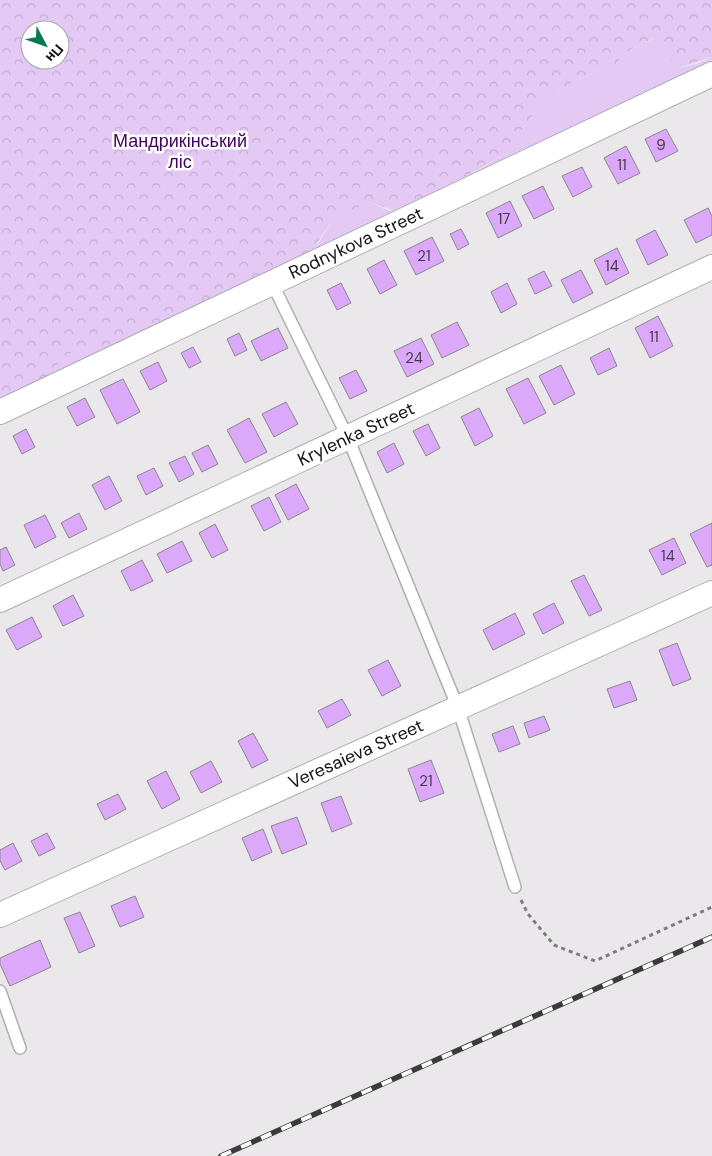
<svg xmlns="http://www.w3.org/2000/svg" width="712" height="1156" font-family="'DM Sans',sans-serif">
	<defs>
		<pattern id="forest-crowns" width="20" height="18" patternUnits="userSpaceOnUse" patternTransform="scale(1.25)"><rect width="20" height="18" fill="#e4c9f5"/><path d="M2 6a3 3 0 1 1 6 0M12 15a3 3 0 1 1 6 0" fill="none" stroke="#c3acd1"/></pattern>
	</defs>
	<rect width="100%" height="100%" fill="#eae8eb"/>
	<!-- grass -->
	<path fill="#e4c9f5" d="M655,38l22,30 20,-4 15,-7v17l-688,317 33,-32 29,-14 232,-101 14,-23 37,-19 21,9 63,-25 52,-32 35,-49 19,-15 25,-14 31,-11 14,-15z"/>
	<!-- forest -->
	<path fill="url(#forest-crowns)" fill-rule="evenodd" d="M0,0h712v57l-35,11 -23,-30 -25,12 -14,15 -31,11 -25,14 -19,15 -35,49 -103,59 -33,-11 -37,19 -32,47 -195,85 -19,-8 -28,14 -2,21 -56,22zM30,30h30v30h-30z"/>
	<!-- building -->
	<path fill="#dca9fa" stroke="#8a888b" d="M666,129l12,22 -22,11 -11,-23z
		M626,146l14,27 -22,11 -14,-26z
		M582,167l10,20 -19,10 -11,-21z
		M543,186l11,23 -20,10 -12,-23z
		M510,201l12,25 -24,12 -12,-25z
		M708,208l4,8v19l-16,8 -12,-23z
		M461,229l8,15 -11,6 -8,-16z
		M655,230l13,25 -20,10 -12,-25z
		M432,237l12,24 -28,14 -12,-24z
		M617,248l12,25 -23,12 -12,-25z
		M384,260l13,25 -17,9 -13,-25z
		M581,270l12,23 -20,10 -12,-23z
		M544,271l8,15 -17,8 -7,-15z
		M341,283l10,20 -14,7 -10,-20z
		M507,283l10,21 -16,9 -10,-21z
		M658,316l15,30 -23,12 -15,-30z
		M457,322l12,23 -27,13 -11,-23z
		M278,328l10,20 -27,13 -10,-20z
		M239,333l8,17 -12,6 -8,-17z
		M421,338l13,26 -27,13 -13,-26z
		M193,347l8,15 -12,6 -8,-15z
		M609,348l8,18 -19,9 -8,-17z
		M158,362l9,19 -17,9 -10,-19z
		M561,365l14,29 -21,11 -15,-29z
		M356,370l11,21 -17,8 -11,-21z
		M528,378l18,35 -22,11 -18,-35z
		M123,379l17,33 -23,12 -17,-34z
		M85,398l10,19 -18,9 -10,-19z
		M286,402l12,22 -24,13 -12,-23z
		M479,408l14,28 -18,10 -14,-29z
		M249,418l18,34 -22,11 -18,-33z
		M428,424l12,24 -14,8 -13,-25z
		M26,429l9,18 -13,7 -9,-18z
		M394,443l10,21 -17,9 -10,-21z
		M208,445l10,19 -16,8 -10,-19z
		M185,456l9,18 -15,8 -10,-19z
		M154,468l9,18 -17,9 -9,-19z
		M109,476l13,25 -17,9 -13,-25z
		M296,484l13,25 -21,11 -13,-25z
		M269,497l12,25 -17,9 -13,-25z
		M79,513l8,16 -18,9 -8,-15z
		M45,515l11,22 -21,11 -11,-23z
		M712,523v42l-5,2 -17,-33z
		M215,524l13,26 -16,8 -13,-25z
		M674,538l12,25 -24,12 -13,-25z
		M182,541l10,20 -25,12 -10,-19z
		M6,547l9,18 -12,6 -3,-7v-14z
		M142,560l11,21 -22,10 -10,-20z
		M584,575l18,35 -13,6 -18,-35z
		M73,595l11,21 -21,10 -10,-20z
		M554,603l10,20 -21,11 -10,-20z
		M515,613l10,21 -32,16 -10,-20z
		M32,617l10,20 -25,13 -11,-20z
		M677,643l14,36 -18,7 -14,-36z
		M388,660l13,26 -19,10 -14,-26z
		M630,681l7,19 -23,8 -7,-19z
		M342,699l9,16 -24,13 -9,-17z
		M544,716l6,14 -21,8 -5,-15z
		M513,726l7,18 -21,8 -7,-18z
		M253,733l15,27 -16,8 -14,-27z
		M431,760l13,33 -24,9 -12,-33z
		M211,761l11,21 -21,11 -11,-21z
		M166,771l14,28 -18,10 -15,-28z
		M118,794l8,15 -21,11 -8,-16z
		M341,796l11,28 -20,8 -11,-29z
		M297,817l10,27 -25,10 -11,-28z
		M263,829l9,23 -20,9 -10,-23z
		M47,833l8,15 -16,8 -8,-15z
		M13,843l9,18 -17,9 -5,-9v-11z
		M135,896l9,21 -24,10 -9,-21z
		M80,912l15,34 -16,7 -15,-35z
		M40,940l11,27 -41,19 -10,-22v-6z"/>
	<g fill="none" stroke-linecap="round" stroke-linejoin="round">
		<defs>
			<path id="lane" d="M272,283l76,155 110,270 57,179
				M0,991l20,57"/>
			<path id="street" d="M0,412l712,-338
				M0,600l712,-333
				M0,915l712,-322"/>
		</defs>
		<!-- lane casing -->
		<use href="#lane" stroke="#b0aeb1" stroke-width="14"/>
		<!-- street casing -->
		<use href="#street" stroke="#b0aeb1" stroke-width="26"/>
		<!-- path -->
		<path stroke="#7d7c7e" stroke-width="3" stroke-dasharray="4 4" stroke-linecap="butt" d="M521,900l7,14 26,31 41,16 117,-54"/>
		<!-- lane -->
		<use href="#lane" stroke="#fff" stroke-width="11"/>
		<!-- street -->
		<use href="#street" stroke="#fff" stroke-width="24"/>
		<defs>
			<path id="rail" d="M221,1156l491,-219"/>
		</defs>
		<!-- rail casing -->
		<use href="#rail" stroke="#3c3b3c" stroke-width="5.5"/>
		<!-- rail -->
		<use href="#rail" stroke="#fff" stroke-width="4" stroke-dasharray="11" stroke-linecap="butt"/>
	</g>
	<g text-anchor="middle" stroke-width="5" stroke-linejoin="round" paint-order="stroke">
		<!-- number labels -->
		<g font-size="15" fill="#47394e">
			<text x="661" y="150">9</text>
			<text x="622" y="170">11</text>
			<text x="504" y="224">17</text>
			<text x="424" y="261">21</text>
			<text x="612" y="271">14</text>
			<text x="654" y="342">11</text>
			<text x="414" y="363">24</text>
			<text x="668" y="561">14</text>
			<text x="426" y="786">21</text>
		</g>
		<!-- park labels -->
		<g font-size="18" fill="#460062" stroke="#fff">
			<text x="180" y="147">Мандрикінський<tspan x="180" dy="21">ліс</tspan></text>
		</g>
		<!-- street labels -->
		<g font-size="18" fill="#151415" stroke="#fff">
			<text transform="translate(356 243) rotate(-25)" y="6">Rodnykova Street</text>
			<text transform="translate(356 434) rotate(-25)" y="6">Krylenka Street</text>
			<text transform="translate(356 754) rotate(-24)" y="6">Veresaieva Street</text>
		</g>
	</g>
	<!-- north arrow -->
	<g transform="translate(45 45) rotate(131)"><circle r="24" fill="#ffffff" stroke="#a1a1a1"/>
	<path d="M0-4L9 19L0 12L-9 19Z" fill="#077852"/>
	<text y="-8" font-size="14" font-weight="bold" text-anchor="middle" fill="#151415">Пн</text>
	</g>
</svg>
